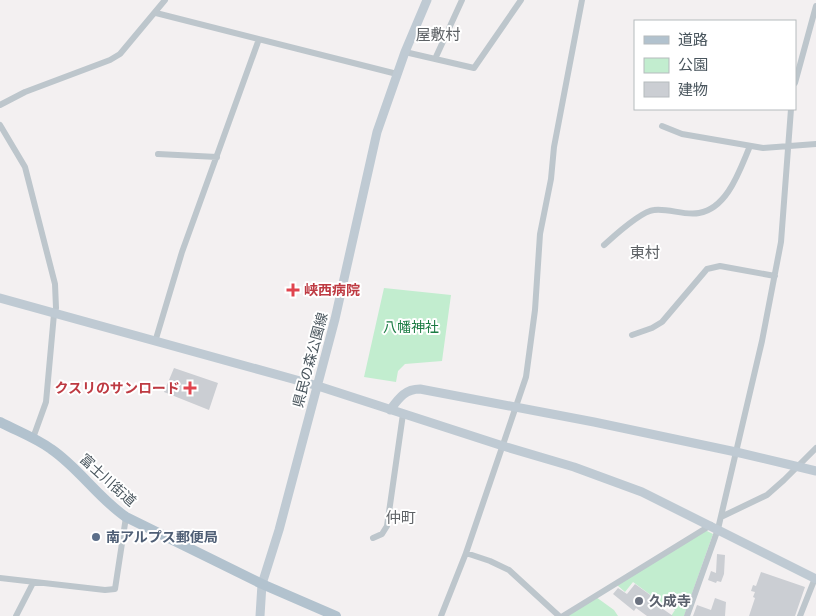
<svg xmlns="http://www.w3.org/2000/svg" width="816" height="616" font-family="'Open Sans','Noto Sans JP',sans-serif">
	<rect width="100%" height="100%" fill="#f3f0f1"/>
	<!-- green -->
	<path fill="#c2edcf" d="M384,288l67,7 -9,66 -37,3 -7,7 -2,11 -32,-5z
		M705,530l8,4 -29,82h-13l4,-6 -7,-5 -1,2 -34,-25 -8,10 -8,-7z
		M596,597l18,13 4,6h-51z"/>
	<!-- building -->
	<path fill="#cbced3" d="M174,368l44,15 -9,27 -45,-18z
		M717,554l8,1 -1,19 -3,8 -4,-1 -1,2 -8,-3 3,-9 5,2z
		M761,572l44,15 -10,29h-46l6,-18 -2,-1 2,-5 -4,-1 2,-6 3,1z
		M635,584l18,13 -3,3 23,16h-26l-11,-8 -2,3 -21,-17 5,-6 9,6z
		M715,598l11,4 -1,14h-32l4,-11 14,5z"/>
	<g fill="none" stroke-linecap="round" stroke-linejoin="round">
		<!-- street -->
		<path stroke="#bdc6cc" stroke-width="6" d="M156,13l241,61
			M405,52l69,16 47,-68
			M435,59l27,-59
			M795,83l21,-77
			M0,105l25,-13 85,-32 10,-6 45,-54
			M0,125l25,42 30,117 1,24 -2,6 -8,88 -13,36
			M662,126l20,8 81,14 53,-4
			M158,154l59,3
			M604,245c10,-9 37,-34 50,-35 14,-2 31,6 45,3 29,-5 41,-44 51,-67
			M632,335l20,-7 10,-6 45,-53 13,-3 55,10
			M155,342l27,-90 77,-213
			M721,517l46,-22 17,-15 32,-32
			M373,538l9,-4 5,-8 16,-112
			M466,553l24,8 19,9 50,46
			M0,578l105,12 10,-1 11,-72
			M16,616l17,-33
			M441,616l25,-63 60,-176 9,-67 5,-76 11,-55 3,-32 28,-147
			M563,616l148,-91
			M687,616l31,-87 44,-188 19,-99 10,-133
			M800,616l15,-38"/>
		<!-- secondary -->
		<path stroke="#bfcad3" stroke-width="9" d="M0,298l318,88 185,60 71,21 68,25 174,87
			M390,410c9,-12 15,-21 30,-21l174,33 142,30 80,19
			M260,616l2,-32 17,-54 56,-211 42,-187 28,-80 22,-52"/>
		<!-- primary -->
		<path stroke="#b2c2ce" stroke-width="10" d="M0,422c17,9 36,16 51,27 28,19 47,49 75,68l136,67 74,32"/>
	</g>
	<!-- markers -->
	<g fill="#e0444e" stroke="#fff" stroke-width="2">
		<path d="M290.5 282.5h5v5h5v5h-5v5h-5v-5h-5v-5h5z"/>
		<path d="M187.5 380.5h5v5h5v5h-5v5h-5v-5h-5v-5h5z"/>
	</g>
	<circle fill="#5c6f8a" stroke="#fff" stroke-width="2" cx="96" cy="537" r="5"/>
	<circle fill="#6b7280" stroke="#fff" stroke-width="2" cx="639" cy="601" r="5"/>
	<g text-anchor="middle" stroke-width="4" stroke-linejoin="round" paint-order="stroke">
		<!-- health labels -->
		<g font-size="14" font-weight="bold" fill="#be3a42" stroke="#fff" text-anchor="start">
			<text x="304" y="295">峡西病院</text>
			<text x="180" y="393" text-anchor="end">クスリのサンロード</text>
		</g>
		<!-- park labels -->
		<g font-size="14" fill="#1c7c44" stroke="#fff">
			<text x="411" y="332">八幡神社</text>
		</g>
		<!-- street labels -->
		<g font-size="14" fill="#49555d" stroke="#fff">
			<text transform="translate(310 360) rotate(-75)" y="5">県民の森公園線</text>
			<text transform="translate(108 480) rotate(42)" y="5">富士川街道</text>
		</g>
		<!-- service labels -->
		<g font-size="14" font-weight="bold" fill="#4e5e75" stroke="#fff" text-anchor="start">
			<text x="106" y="542">南アルプス郵便局</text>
		</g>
		<!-- worship labels -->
		<g font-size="14" font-weight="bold" fill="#5b616d" stroke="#fff" text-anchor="start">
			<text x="649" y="606">久成寺</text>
		</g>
		<!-- neighbourhood labels -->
		<g font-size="15" fill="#5d6165" stroke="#fff">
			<text x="438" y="40">屋敷村</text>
			<text x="645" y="258">東村</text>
			<text x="401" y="523">仲町</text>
		</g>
	</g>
	<!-- legend -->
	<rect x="634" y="20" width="162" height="90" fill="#ffffff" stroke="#b6bbbe"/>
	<rect x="644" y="36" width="25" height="8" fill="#b2c2ce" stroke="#b6bbbe"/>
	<text x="678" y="45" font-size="15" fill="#49555d">道路</text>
	<rect x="644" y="58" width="25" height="15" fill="#c2edcf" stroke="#b6bbbe"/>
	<text x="678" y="70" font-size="15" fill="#49555d">公園</text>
	<rect x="644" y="82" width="25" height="15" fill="#cbced3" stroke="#b6bbbe"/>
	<text x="678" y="95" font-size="15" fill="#49555d">建物</text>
</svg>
